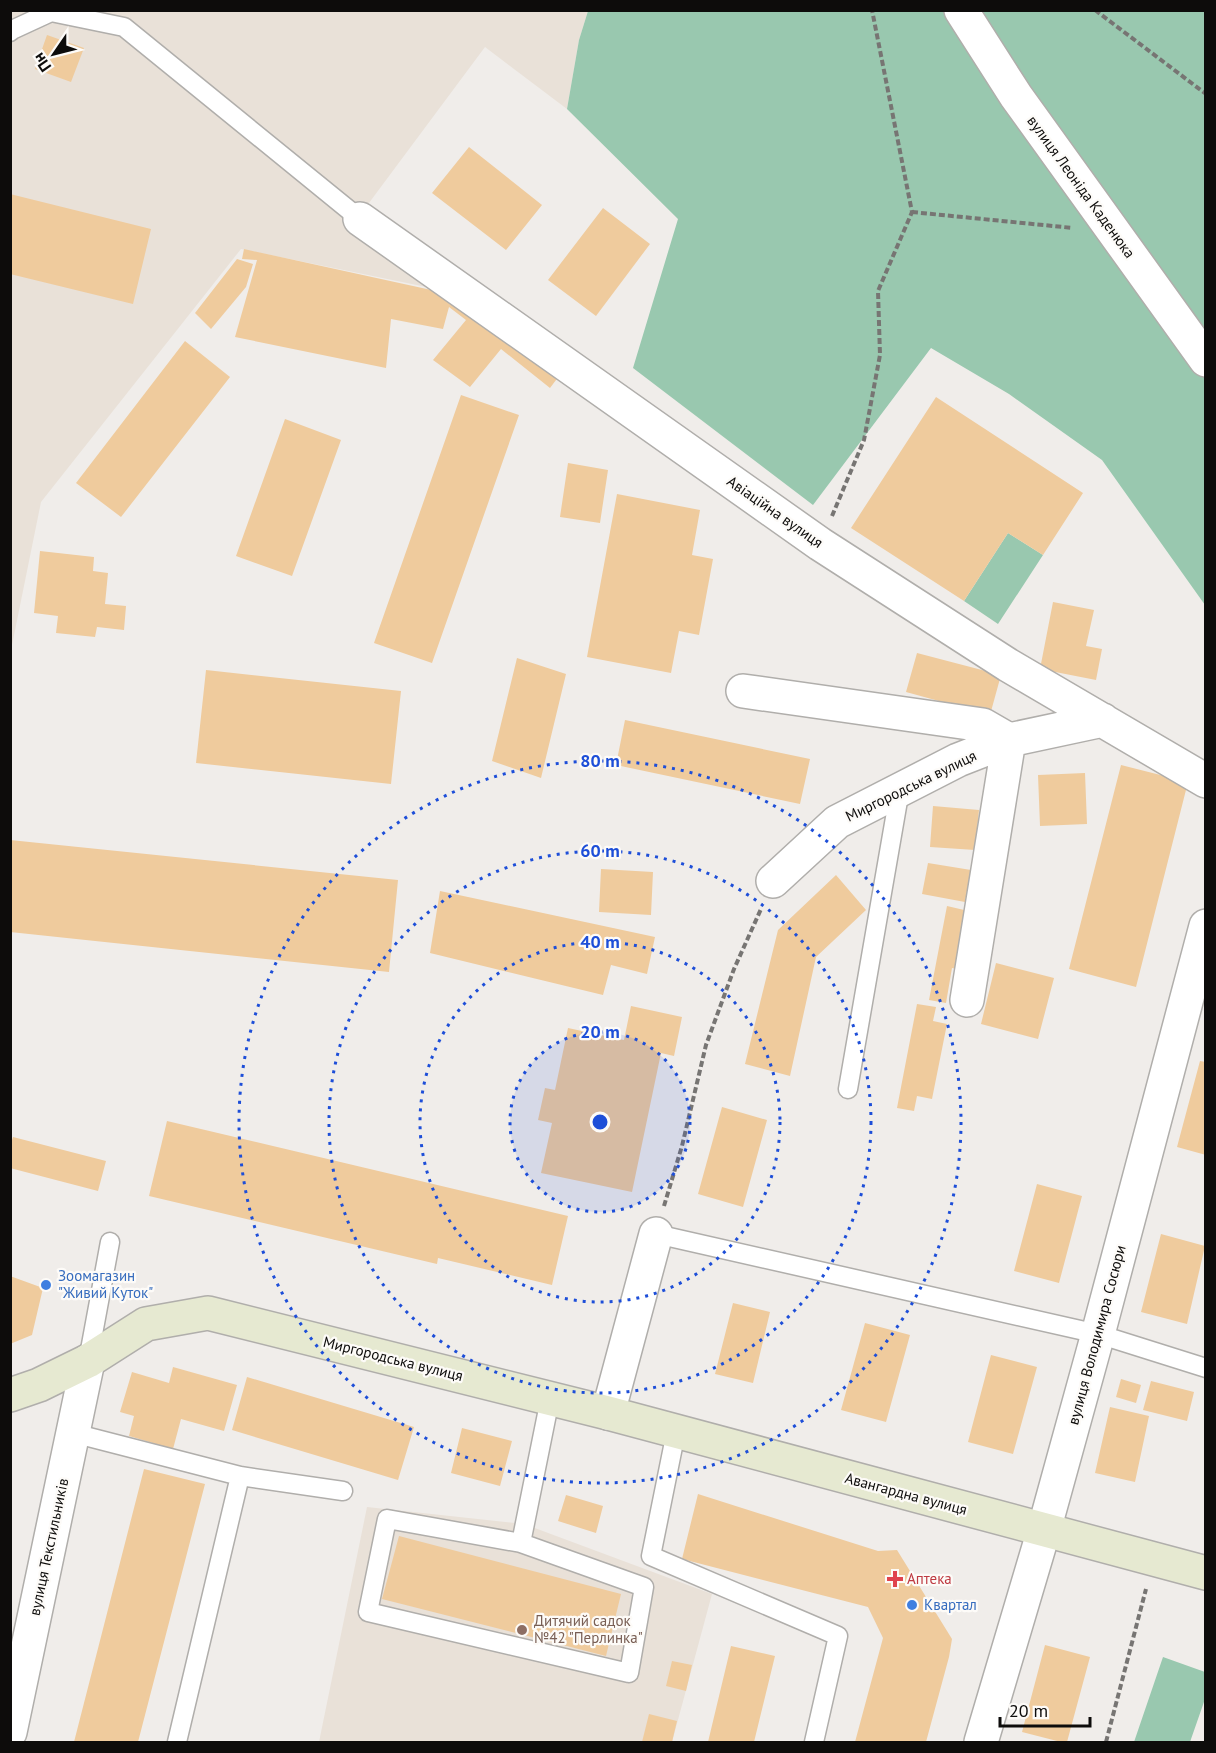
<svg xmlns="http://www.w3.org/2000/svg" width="1216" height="1753" font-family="'PT Sans',sans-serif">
	<rect width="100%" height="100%" fill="#f0edea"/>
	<!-- built -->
	<path fill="#e9e1d8" d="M11,11h577l-9,29 -12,69 -82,-62 -122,164 83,80 -205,-42 -200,253 -30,148z
		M367,1507l157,17 188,70 -40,148h-353z"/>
	<!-- green -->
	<path fill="#99c8af" d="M588,11h617v594l-103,-145 -93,-66 -78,-46 -118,157 -180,-137 45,-149 -111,-110 12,-69z
		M1008,533l35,22 -45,69 -34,-23z
		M1163,1657l42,15v27l-15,43h-56z"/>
	<!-- building -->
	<path fill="#efcb9d" d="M47,35l37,13 -13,34 -36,-13z
		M469,147l73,58 -36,45 -74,-57z
		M10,194l141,35 -18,75 -123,-30z
		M603,208l47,36 -54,72 -48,-36z
		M244,249l201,44 114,83 -9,12 -49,-39 -31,38 -37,-27 33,-40 -17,-13 -6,22 -52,-10 -5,49 -151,-31 22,-77 -15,-1z
		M237,259l16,5 -7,23 -35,42 -16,-16z
		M185,341l45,36 -109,140 -45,-34z
		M461,395l58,20 -87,248 -58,-20z
		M936,397l147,96 -40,62 -35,-22 -44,68 -113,-73z
		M285,419l56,21 -49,136 -56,-20z
		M568,463l40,7 -8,53 -40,-6z
		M617,494l83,16 -8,45 21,4 -14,76 -20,-4 -8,42 -84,-16z
		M40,551l54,6 -1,14 15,2 -3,31 21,2 -2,24 -27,-3 -2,10 -39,-4 2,-17 -24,-3z
		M1053,602l41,8 -8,36 16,3 -6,31 -56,-11z
		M917,653l84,22 -11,40 -84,-23z
		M517,658l49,16 -25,104 -49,-17z
		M206,670l195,21 -10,93 -195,-21z
		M625,720l185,39 -10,45 -184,-39z
		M1121,765l67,17 -52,205 -67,-18z
		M1085,773l2,51 -47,2 -2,-51z
		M933,806l46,4 -4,40 -45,-3z
		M10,840l388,40 -9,92 -379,-40z
		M928,863l43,7 -6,32 -43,-8z
		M601,869l52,3 -2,43 -52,-3z
		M836,875l30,35 -50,47 -26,119 -45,-12 33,-134z
		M440,891l215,46 -8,37 -36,-9 -8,30 -173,-42z
		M947,906l30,7 -12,58 -13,-3 -6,35 -17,-3z
		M996,963l58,15 -16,61 -57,-15z
		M917,1004l19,3 -3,14 14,3 -15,75 -15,-3 -3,15 -17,-3z
		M631,1006l51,11 -8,39 -13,-3 -29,139 -91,-19 11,-50 -14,-3 7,-32 10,2 13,-62 56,12z
		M1200,1061l6,1v93l-29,-8z
		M722,1107l45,13 -24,87 -45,-13z
		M167,1121l401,95 -16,69 -114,-27 -1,6 -288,-68z
		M13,1137l93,24 -8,30 -88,-23v-22z
		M1037,1184l45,12 -23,87 -45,-12z
		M1161,1234l44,12 -18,78 -46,-12z
		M10,1276l33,12 -11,47 -22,9z
		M733,1303l37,9 -17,71 -38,-9z
		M865,1323l45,12 -24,87 -45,-12z
		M991,1355l46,12 -24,87 -45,-12z
		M173,1367l64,18 -13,46 -43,-12 -8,30 -44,-13 5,-20 -14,-4 12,-40 37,11z
		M247,1377l167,50 -16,53 -166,-50z
		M1121,1379l20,6 -5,18 -20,-6z
		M1151,1381l43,11 -7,29 -44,-11z
		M1110,1407l39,9 -14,66 -40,-9z
		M462,1428l50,13 -12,45 -49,-13z
		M144,1469l61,15 -67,258h-64z
		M698,1494l180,57 19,-1 55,89 -3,18 -23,85h-71l28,-104 -15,-31 -186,-48z
		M566,1495l37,11 -7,27 -38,-12z
		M399,1536l222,58 -15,62 -224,-57z
		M1045,1645l45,12 -23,85h-6l-39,-10z
		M731,1646l44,10 -21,86h-46z
		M672,1661l20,4 -6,26 -20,-5z
		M649,1714l28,7 -5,21h-30z"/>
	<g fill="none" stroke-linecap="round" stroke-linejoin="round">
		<defs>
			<path id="service" d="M10,32l2,-2 39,-18 73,15 236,192
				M848,1089l52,-300
				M656,1234l442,100 108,34
				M88,1361l22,-119
				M676,1432l-25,124 187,80 -24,106
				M73,1433l167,43 -63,266
				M240,1476l103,15
				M521,1543l123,44 -15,86 -261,-61 19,-93 134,24 29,-144"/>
			<path id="minor" d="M360,219l460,325 188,121 198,116
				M743,691l240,34 26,15 -42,260
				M773,881l64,-59 121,-62 51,-20 94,-20
				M608,1413l48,-179
				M10,1732l78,-371
				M981,1742l63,-212 54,-196 108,-408"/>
			<path id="tertiary" d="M961,10l55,86 190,264"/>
			<path id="secondary" d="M10,1395l29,-10 49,-24 58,-37 62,-11 400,100 598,160"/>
		</defs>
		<!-- service casing -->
		<use href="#service" stroke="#b0aeab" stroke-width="21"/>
		<!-- minor casing -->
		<use href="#minor" stroke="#b0aeab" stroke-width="36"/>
		<!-- tertiary casing -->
		<use href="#tertiary" stroke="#b0aeab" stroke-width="36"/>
		<!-- secondary casing -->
		<use href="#secondary" stroke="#b0aeab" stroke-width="36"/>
		<!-- path -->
		<path stroke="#777573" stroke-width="4" stroke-dasharray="6 3" stroke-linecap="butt" d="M1095,10l111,84
			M912,212l161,16
			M832,516l32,-76 16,-85 -2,-64 34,-79 -40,-202
			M664,1206l18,-60 24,-101 28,-76 27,-60
			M1106,1742l40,-153"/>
		<!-- service -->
		<use href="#service" stroke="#fff" stroke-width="18"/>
		<!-- minor -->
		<use href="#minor" stroke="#fff" stroke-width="33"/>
		<!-- tertiary -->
		<use href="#tertiary" stroke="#fff" stroke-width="33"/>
		<!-- secondary -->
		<use href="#secondary" stroke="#e6e9d1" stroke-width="33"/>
	</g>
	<!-- distance rings -->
	<circle cx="600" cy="1122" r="90" fill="#1d4ed8" fill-opacity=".12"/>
	<g fill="none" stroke="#1d4ed8" stroke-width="3" stroke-dasharray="3 6">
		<circle cx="600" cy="1122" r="90"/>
		<circle cx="600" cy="1122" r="180"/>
		<circle cx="600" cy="1122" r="271"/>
		<circle cx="600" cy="1122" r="361"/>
	</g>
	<!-- markers -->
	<g fill="#3f7fe0" stroke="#fdfbf8" stroke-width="2">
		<circle cx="46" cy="1285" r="6"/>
		<circle cx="912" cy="1605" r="6"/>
	</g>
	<path fill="#e0444e" stroke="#fdfbf8" stroke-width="2" d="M892 1570h6v6h6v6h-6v6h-6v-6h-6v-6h6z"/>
	<circle fill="#8d6e63" stroke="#fdfbf8" stroke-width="2" cx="522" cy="1630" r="6"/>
	<g text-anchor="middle" stroke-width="4.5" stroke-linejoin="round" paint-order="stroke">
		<!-- street labels -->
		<g font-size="15" fill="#0d0c0b" stroke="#fdfbf8">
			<text transform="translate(1081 187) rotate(54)" y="5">вулиця Леоніда Каденюка</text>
			<text transform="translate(775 512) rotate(35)" y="5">Авіаційна вулиця</text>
			<text transform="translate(911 786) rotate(-26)" y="5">Миргородська вулиця</text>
			<text transform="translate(1097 1335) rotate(-75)" y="5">вулиця Володимира Сосюри</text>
			<text transform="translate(393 1359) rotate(14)" y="5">Миргородська вулиця</text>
			<text transform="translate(906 1494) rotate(15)" y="5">Авангардна вулиця</text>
			<text transform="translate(49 1547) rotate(-78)" y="5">вулиця Текстильників</text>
		</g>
		<!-- shop labels -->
		<g font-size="15" fill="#366cbe" stroke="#fdfbf8" text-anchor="start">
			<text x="58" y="1281">Зоомагазин<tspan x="58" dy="17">"Живий Куток"</tspan></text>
			<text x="924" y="1610">Квартал</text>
		</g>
		<!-- health labels -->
		<g font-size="15" fill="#be3a42" stroke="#fdfbf8" text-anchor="start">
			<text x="907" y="1584">Аптека</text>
		</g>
		<!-- education labels -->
		<g font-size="15" fill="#785e54" stroke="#fdfbf8" text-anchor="start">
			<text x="534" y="1626">Дитячий садок<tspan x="534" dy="17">№42 "Перлинка"</tspan></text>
		</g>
	</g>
	<circle cx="600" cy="1122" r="9" fill="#1d4ed8" stroke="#fdfbf8" stroke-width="3"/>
	<g font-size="18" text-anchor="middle" font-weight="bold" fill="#1d4ed8" stroke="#fdfbf8" stroke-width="4.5" stroke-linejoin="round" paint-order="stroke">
		<text x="600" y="767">80 m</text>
		<text x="600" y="857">60 m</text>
		<text x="600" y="948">40 m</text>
		<text x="600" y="1038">20 m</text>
	</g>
	<!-- border -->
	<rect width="1216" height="1753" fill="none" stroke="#0d0c0b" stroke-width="24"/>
	<!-- north arrow -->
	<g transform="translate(54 54) rotate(235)" stroke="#fdfbf8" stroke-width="4.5" paint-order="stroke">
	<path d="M0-4.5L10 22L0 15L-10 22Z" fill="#0d0c0b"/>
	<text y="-9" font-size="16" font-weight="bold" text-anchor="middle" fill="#0d0c0b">Пн</text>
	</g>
	<!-- scale -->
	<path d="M1000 1717v9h90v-9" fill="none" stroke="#0d0c0b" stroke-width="3"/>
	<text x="1009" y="1717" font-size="18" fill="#0d0c0b" stroke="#fdfbf8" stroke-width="4.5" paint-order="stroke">20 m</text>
</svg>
